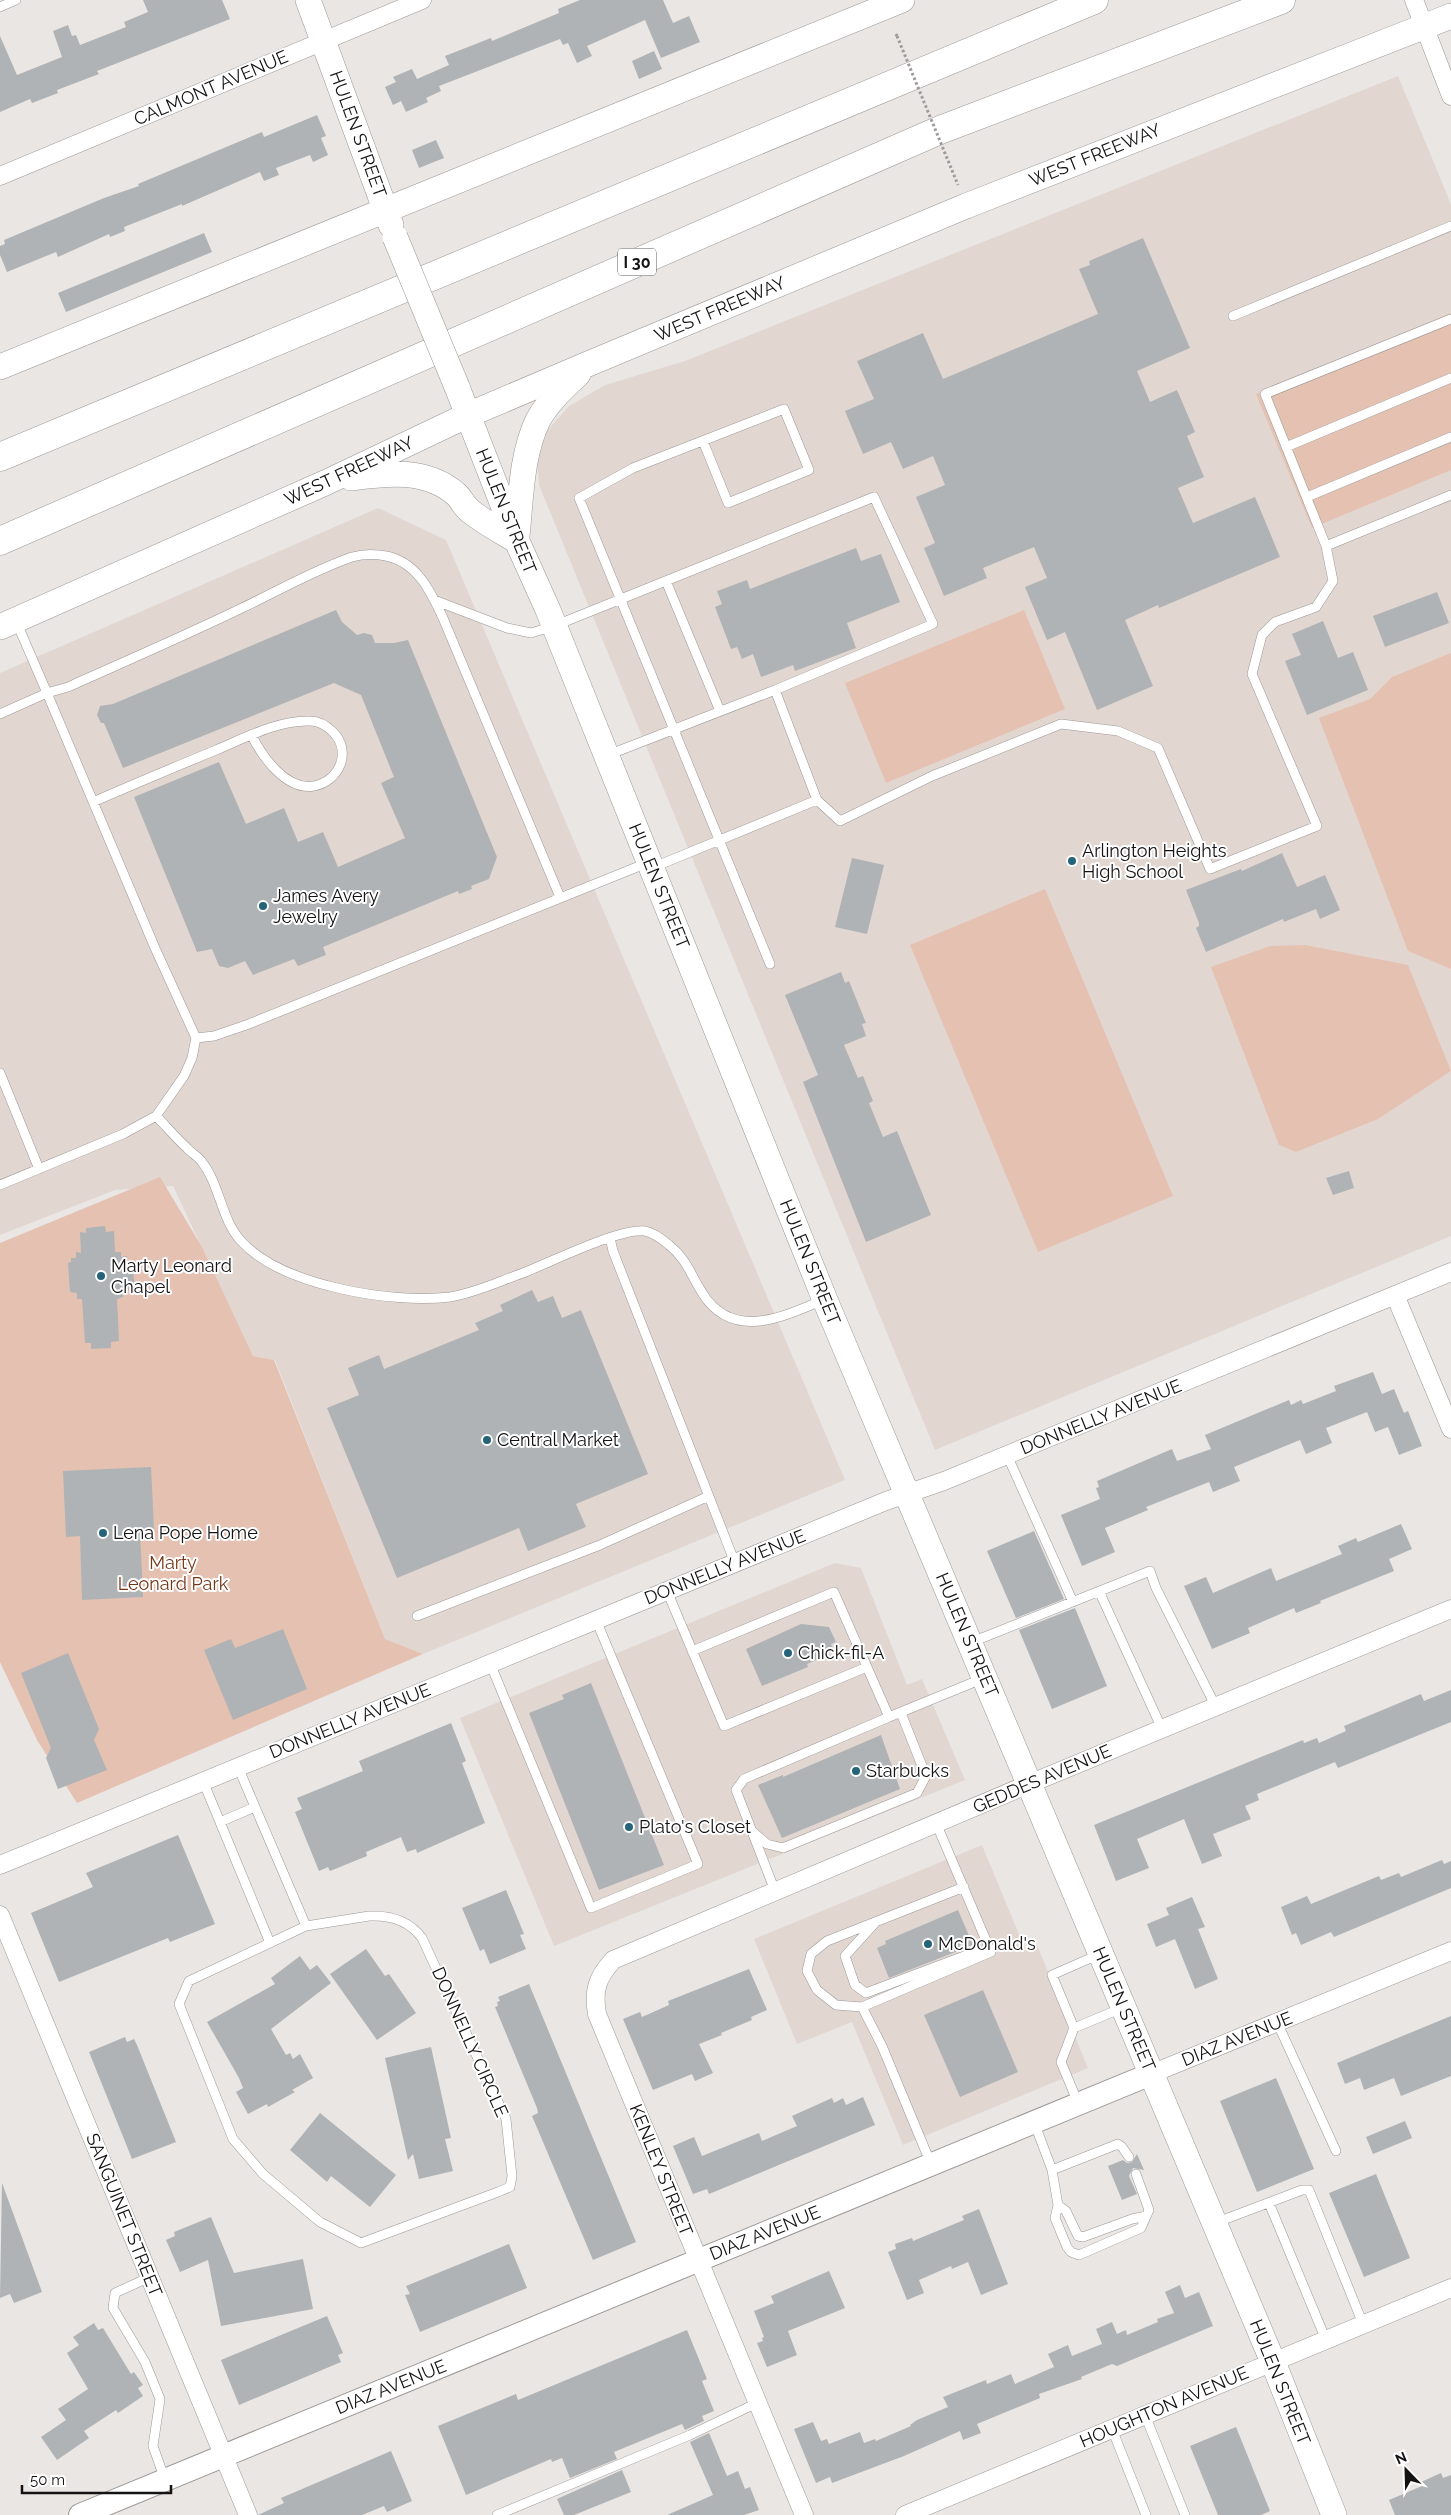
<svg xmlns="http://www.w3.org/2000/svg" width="1451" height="2515" font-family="Raleway,sans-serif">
	<rect width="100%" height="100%" fill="#eae6e4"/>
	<!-- built -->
	<path fill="#e2d6d1" d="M1398,76l53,128v1032l-516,214 -396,-965 -2,-29 10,-25 22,-25 36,-21 80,-24z
		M378,508l68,32 399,940 -422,174 -38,-15 -110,-279 -22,-4 -80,-170 -58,4 -115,45v-562z
		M835,1563l26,5 46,117 15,-6 43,101 -411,166 -94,-228z
		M982,1845l43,104 12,-4 51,123 -185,77 -51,-123 -55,22 -43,-105z"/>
	<!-- green -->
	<path fill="#e5c1b2" d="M1451,313v157l-139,58 -56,-134z
		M1024,610l41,99 -179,74 -41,-100z
		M1451,653v316l-43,-18 -89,-233 51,-19 22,-22z
		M1045,889l128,307 -135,56 -128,-307z
		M1305,945l103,20 43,106 -73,48 -82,33 -17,-7 -68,-178 59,-21z
		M160,1177l42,70 51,109 21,4 111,279 38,15 -346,149 -40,-63 -37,-78v-419z"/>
	<!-- building -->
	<path fill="#afb3b5" d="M143,0h79l8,19 -133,52 2,3 -42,16 1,3 -26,10 -2,-4 -30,13v-76l17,39 45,-18 -9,-26 15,-6 4,11 4,-1 4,10 46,-18 -2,-5 24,-10z
		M580,0h83l10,23 16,-7 11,26 -39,16 -16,-38 -58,26 5,10 -15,7 -9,-20 -5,2 -3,-6 -121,47 2,5 -15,7 2,4 -22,10 -5,-11 -8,4 -8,-18 11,-5 -3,-5 19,-8 5,10 32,-14 -4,-9 46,-18 1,3 67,-28 -1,-4z
		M654,51l8,18 -23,10 -7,-18z
		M317,115l9,21 -5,2 7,17 -15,7 -3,-7 -34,13 3,7 -15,6 -4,-9 -78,34v-2l-58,23 1,4 -15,6 -1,-3 -51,23 -2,-5 -49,20 -7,-17v-9l5,-2 -1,-4 100,-42 35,-12 -1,-2 124,-52 2,5z
		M436,140l8,18 -25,10 -7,-18z
		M204,233l8,19 -146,60 -8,-19z
		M1143,238l47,110 -53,23 13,31 27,-12 18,42 -8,4 17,41 -26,11 15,35 62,-26 25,60 -121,51 -1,-3 -33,15 28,66 -56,24 -32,-78 -18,8 -22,-53 22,-9 -13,-31 -51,21 4,10 -43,18 -20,-48 11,-5 -19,-46 29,-12 -12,-29 -30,13 -12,-27 -28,12 -18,-43 29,-12 -17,-38 66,-28 20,46 155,-65 -19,-45 11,-4 -1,-4z
		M856,548l5,13 20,-7 19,48 -53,21 9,25 -61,23 -2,-6 -32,12 -8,-23 -11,5 -5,-12 -6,2 -16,-42 7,-3 -5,-13 30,-11 3,9z
		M1437,592l12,31 -64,24 -12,-31z
		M336,610l6,12 15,13 7,-2 8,2 3,8h19l14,-3 89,217 -8,22 -18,7 1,3 -13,5 -1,-3 -135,56 3,8 -28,11 -4,-7 -41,16 -8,-14 -17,7 -9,-2 -7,-17 -15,3 -63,-155 85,-35 27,62 38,-16 14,34 25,-10 15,35 67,-29 -24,-55 13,-6 -33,-82 -27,-12 -211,85 -19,-45h-3l-4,-8 3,-9 13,-2z
		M1323,621l15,37 15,-6 15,38 -61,25 -22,-54 16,-6 -9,-21z
		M1282,853l15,34 28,-12 15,35 -20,9 -4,-10 -32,13 -1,-3 -77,33 -10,-24 3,-2v-3l-13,-33 55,-21 1,2z
		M852,858l32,7 -17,69 -32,-7z
		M841,972l4,11 4,-2 17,42 -4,1 4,12 -22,9 14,33 5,-2 10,25 -4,2 14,34 14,-6 34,84 -65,27 -63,-160 15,-7 -33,-80z
		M1349,1171l5,17 -21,7 -7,-17z
		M105,1226l1,6 8,-1 1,21h6v5l6,-1v6l5,-1 3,28 -13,3 1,5 -6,2 2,42 -8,1v6l-20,1v-6h-6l-3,-44h-5v-6l-7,-1 -2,-29 3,-1v-4h5v-6l5,1 -1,-21 6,1v-5z
		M532,1290l6,12 15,-6 9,22 19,-8 67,164 -72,30 10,23 -58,24 -9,-23 -122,50 -70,-170 32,-13 -11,-27 31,-13 5,14 95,-39 -4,-7 28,-12 -3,-6z
		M1373,1372l9,22 12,-5 10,24 4,-2 14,35 -23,9 -11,-28 -13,5 -8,-20 -41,16 6,15 -26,11 -6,-14 -66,27 6,14 -27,11 -4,-10 -63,25 2,3 -43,18 10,24 -33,14 -21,-51 39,-16 -4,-11 3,-1 -2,-6 75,-32 5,12 34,-12 -6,-14 84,-35 2,5 10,-5 2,4 33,-13 -2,-5z
		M151,1467l3,62 -14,1 3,67 -61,3 -2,-64 -14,1 -3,-66z
		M1401,1524l11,25 -23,10 5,12 -74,30 1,2 -25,10 -2,-5 -46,20 2,5 -38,16 -28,-63 22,-9 7,16 58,-25 5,13 66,-27 -4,-8 18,-8 2,4z
		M1034,1531l30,68 -48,19 -29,-67z
		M1075,1608l32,78 -55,23 -33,-79z
		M801,1624l28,3 7,15 -5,2 2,5 -10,8 -16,7 1,3 -46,19 -16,-37z
		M283,1629l24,60 -74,31 -29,-70 27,-11 4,9z
		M68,1653l31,76 -5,11 13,30 -49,19 -12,-31 5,-10 -30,-75z
		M591,1683l73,182 -65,25 -70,-177 35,-14 -2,-4z
		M1451,1690v32l-113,46 -3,-6 -78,32 2,6 -14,6 6,13 -38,15 9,22 -20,8 -18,-45 -47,20 12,29 -33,13 -22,-56 209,-85 1,3 13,-5 2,5 27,-12 -2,-5 77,-32 3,7z
		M451,1723l15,38 -4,2 23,60 -68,30 -1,-4 -9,3 -6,-15 -35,15 1,4 -37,15 -2,-4 -9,4 -24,-59 7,-3 -5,-11 66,-27 -4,-10z
		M881,1735l19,54 -118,49 -24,-53 25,-10v2z
		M178,1835l37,89 -45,18 -2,-4 -109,44 -28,-69 62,-26 -7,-14z
		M1442,1860l2,4 7,-3v27l-117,49 -3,-5 -30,13 -5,-12 -4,2 -11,-28 26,-11 4,8 68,-28 2,4 18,-7 2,4z
		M506,1890l18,44 -4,1 6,14 -36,15 -6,-15 -4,2 -18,-43z
		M1192,1897l13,30 -7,2 20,50 -23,10 -20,-50 -19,8 -9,-23 22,-9 -3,-7z
		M958,1910l15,35 -84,33 -12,-30 9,-4 -1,-3z
		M366,1949l19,27 4,-2 27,39 -39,27 -47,-66z
		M300,1956l10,14 7,-5 14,18 -60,46 15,26 4,-2 3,6 7,-5 13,24 -21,12 3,2 -27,15 -1,-3 -19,10 -12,-22 7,-4 -4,-10 -32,-56 68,-38 -4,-6z
		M749,1969l18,41 -16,7 1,3 -31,13 1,2 -23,9 14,29 -18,8 -3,-7 -39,16 -30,-71 17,-7 2,5 27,-12 -1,-4z
		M529,1984l107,258 -43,18 -61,-144 6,-3 -1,-5 -42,-101 3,-1 -1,-4 3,-1 -2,-4z
		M983,1990l35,82 -58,25 -36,-82z
		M1451,2016v60l-50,20 -7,-18 -30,12 -4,-12 -15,6 -8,-21z
		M125,2037l2,5 7,-3 3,6 39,97 -44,17 -43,-107z
		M431,2047l20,91 -6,1 8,32 -34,8 -6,-25 -5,6 -23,-102z
		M1276,2078l38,91 -57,23 -37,-91z
		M863,2097l12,28 -166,69 -2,-5 -14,5 -20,-48 21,-9 8,19 57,-23 3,8 35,-15 -5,-10 40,-18 2,5 9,-5 3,7z
		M320,2113l76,62 -26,32 -39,-31 -4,6 -37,-32z
		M1405,2121l7,17 -39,16 -7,-17z
		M1137,2154l7,16 -11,-2 -4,8 8,18 -15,6 -14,-34 15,-6 4,3 5,-1z
		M1376,2174l34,84 -46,19 -35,-84z
		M2,2183l40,109 -28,11 -4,-9 -10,4z
		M979,2209l29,75 -27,11 -13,-33 -16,7 -1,-3 -32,14 5,13 -17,7 -19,-48 8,-3 -1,-5 17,-6 1,3 51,-21 -2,-4z
		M211,2217l23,56 69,-14 10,50 -92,17 -13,-66 -28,12 -14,-32 9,-4 -1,-4z
		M509,2244l18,44 -107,44 -15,-37 5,-1 -4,-8z
		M829,2271l16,37 -57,23 9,24 -30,12 -10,-24 6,-2 -1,-3 2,-1 -10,-26 20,-8 -3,-7z
		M1180,2285l5,13 14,-6 14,34 -96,40 -5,-2 -31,13 1,2 -43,15 1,4 -63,26 4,9 -18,7 -3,-9 -56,25 -72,27 -2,-6 -14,6 -22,-54 19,-7 8,19 6,-2 2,5 31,-12 4,11 11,-4 1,2 35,-15 -1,-1 7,-5 31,-13 -5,-10 43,-17 1,4 24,-10 4,10 39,-17 -6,-13 20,-9 4,11 30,-12 -6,-15 16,-7 5,12 9,-4 1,5 31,-13 -1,-3 17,-6 -9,-21z
		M327,2316l16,37 -5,2 3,7 -102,43 -18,-45z
		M94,2323l4,7 5,-2 28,46 3,-2 9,13 -5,3 5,8 -25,17 -2,-3 -32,21 5,7 -32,22 -16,-23 25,-17 -8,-11 30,-20 -21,-36 12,-8 -6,-8z
		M687,2330l20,49 -5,2 12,30 -12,5 2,5 -19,9 -3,-6 -68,28 3,7 -47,19 -8,-20 -10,4 -1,-3 -85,36 -28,-69 78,-32 2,6z
		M1236,2427l34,84 -9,4h-43l-28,-69z
		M709,2433l18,43 11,-5 7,18 5,-2 9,23 -15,5h-77l46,-20 -23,-53z
		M391,2451l21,50 -25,11 -3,-6 -22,9h-104l26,-12 -3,-5z
		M622,2470l9,22 -57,23h-10l-7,-16z
		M1441,2473l2,5 8,-3v40h-56l-6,-15 33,-14 -1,-4z"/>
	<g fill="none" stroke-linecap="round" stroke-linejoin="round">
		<defs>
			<path id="service" d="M0,7l16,-7
				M1233,316l218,-90
				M703,441l25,62 81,-33 -25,-61 -151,59 -54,30 191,466
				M1286,447l165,-69
				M1307,497l144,-60
				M1326,546l-61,-152 186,-75
				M666,581l54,130
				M434,600l73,28 24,5 23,-7 320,-129 59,127 -158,66 42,110
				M16,621l31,72 21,-6c58,-26 116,-51 174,-79 36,-17 72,-38 110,-51 11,-3 24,-3 34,-1 31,6 45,36 57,62l117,279
				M0,714l47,-21 108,255 41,90 -4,20 -8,18 -28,40 -33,18 -123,51
				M608,755l167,-65
				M93,802c41,-18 82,-35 123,-52 29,-12 62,-30 94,-29 9,0 16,4 23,11 19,19 7,49 -19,54 -28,5 -52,-30 -62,-50
				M654,867l163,-67 23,21 92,-45 129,-52 57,7 40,17 52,121 107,-43 -65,-152 10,-39 13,-13 41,-15 17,-26 -7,-35 125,-51
				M196,1038l18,-2 35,-12 398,-161
				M0,1073l39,96
				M156,1116c10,10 20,22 31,32 4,5 11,8 15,14 18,23 19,57 39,79 41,45 151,63 209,56 25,-4 50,-16 73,-24 28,-11 96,-45 122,-42 9,2 17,8 24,14 18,14 22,31 34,49 30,47 80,23 120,6
				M610,1238l3,13 122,312
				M1007,1455l66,147
				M667,1591l57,135 143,-59 -33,-75 -142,59
				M1099,1591l63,138
				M417,1616l183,-71 109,-49
				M972,1642l178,-71 6,17 60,119
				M490,1663l101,245 107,-44 -102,-244
				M867,1667l22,50 95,-39
				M238,1767l68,159
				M203,1781l67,162
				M220,1822l35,-15
				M753,1832l14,12 16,4 134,-55 9,-17 -25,-63
				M775,1891l-39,-101 8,-11 145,-62
				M369,1916c21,-1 40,4 53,22l84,181 6,57 -2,11 -12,5 -137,51 -41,-21 -57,-48 -30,-35 -54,-135 10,-23 117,-55z
				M875,1923l-30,33 10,29 11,8 109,-41h13
				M862,2007l129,-55 -55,-129
				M1277,2022l59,129
				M1074,2028l48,-20
				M1078,2103l-17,-41 13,-34 -22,-53 48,-21
				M1034,2122l18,48 6,35 -3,13 12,29 4,5 8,3 62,-27 8,-18 -13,-36
				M931,2164l-49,-118 -20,-39 -26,-2 -19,-15 -10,-19 4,-17 16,-13 137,-54
				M1052,2170l66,-26 4,3 7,10
				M1269,2203l57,137
				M1058,2205l8,6 12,25 5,1 49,-18 14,-3
				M1215,2223l87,-33h7l54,134
				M150,2277l-35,16 -2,15 32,54 15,37 -7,47 12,34
				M1145,2415l40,100
				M1112,2429l34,86
				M497,2515l193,-80 67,-32"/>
			<path id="minor" d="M1414,0l37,96
				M0,176l422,-176
				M1395,1295l56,134
				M0,1865l886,-364 58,-20 507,-209
				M0,1915l248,600
				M1151,2074l300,-123
				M804,2515l-207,-501c-4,-24 0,-36 16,-54l416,-176 422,-175
				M905,2515l546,-227"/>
			<path id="tertiary" d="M80,2515l1071,-441"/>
			<path id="secondary" d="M308,0l83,225
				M0,367l902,-367
				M457,387l60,154 31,69 277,690 448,1062 61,153
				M351,478c36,-5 76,-10 106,17 4,4 7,11 12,15 14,12 32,21 48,31
				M517,536c4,-37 4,-81 21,-116 10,-18 25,-32 40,-46
				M0,627l327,-145 141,-67 120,-51 378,-158 485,-190"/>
			<path id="motorway" d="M0,457l1094,-457
				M0,541l940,-411 341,-130"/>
		</defs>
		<!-- service casing -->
		<use href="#service" stroke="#9b9796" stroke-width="10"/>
		<!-- minor casing -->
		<use href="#minor" stroke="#9b9796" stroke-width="19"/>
		<!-- tertiary casing -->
		<use href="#tertiary" stroke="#9b9796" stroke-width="24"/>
		<!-- secondary casing -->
		<use href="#secondary" stroke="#9b9796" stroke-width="26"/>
		<!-- motorway casing -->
		<use href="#motorway" stroke="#9b9796" stroke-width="29"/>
		<!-- path -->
		<path stroke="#9d9a99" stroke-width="3" stroke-dasharray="2.5 2.5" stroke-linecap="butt" d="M896,34l1,2"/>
		<!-- service -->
		<use href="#service" stroke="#fff" stroke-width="9"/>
		<!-- minor -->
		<use href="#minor" stroke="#fff" stroke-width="18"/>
		<!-- tertiary -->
		<use href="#tertiary" stroke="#fff" stroke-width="22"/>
		<!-- secondary -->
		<use href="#secondary" stroke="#fff" stroke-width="25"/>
		<!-- motorway -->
		<use href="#motorway" stroke="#fff" stroke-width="28"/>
		<defs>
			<path id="secondary-bridge" d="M395,237l62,150"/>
		</defs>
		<!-- secondary-bridge casing -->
		<use href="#secondary-bridge" stroke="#9b9796" stroke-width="26" stroke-linecap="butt"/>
		<!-- path-bridge -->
		<path stroke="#9d9a99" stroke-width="3" stroke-dasharray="2.5 2.5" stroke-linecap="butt" d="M897,36l61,149"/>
		<!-- secondary-bridge -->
		<use href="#secondary-bridge" stroke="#fff" stroke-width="25"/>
	</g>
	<!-- markers -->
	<g fill="#246378" stroke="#fff" stroke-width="2">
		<circle cx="1072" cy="861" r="5"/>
		<circle cx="263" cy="906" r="5"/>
		<circle cx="101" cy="1276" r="5"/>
		<circle cx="487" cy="1440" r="5"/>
		<circle cx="103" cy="1533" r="5"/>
		<circle cx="788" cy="1653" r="5"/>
		<circle cx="856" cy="1771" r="5"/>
		<circle cx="629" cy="1827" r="5"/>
		<circle cx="928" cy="1944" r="5"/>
	</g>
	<g text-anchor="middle" stroke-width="4" stroke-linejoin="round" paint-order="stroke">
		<!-- shield labels -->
		<rect fill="#fff" stroke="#5a5959" stroke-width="1" x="618" y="248.5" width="38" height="27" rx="4"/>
		<g font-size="16" font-weight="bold" fill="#141212">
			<text x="637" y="268">I 30</text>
		</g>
		<!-- street labels -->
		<g font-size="18" fill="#141212" stroke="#fff">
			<text transform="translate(211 88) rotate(-23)" y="6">CALMONT AVENUE</text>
			<text transform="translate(358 134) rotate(70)" y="6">HULEN STREET</text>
			<text transform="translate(1095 155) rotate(-22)" y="6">WEST FREEWAY</text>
			<text transform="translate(720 309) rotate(-23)" y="6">WEST FREEWAY</text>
			<text transform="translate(349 471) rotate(-25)" y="6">WEST FREEWAY</text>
			<text transform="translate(506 511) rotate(68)" y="6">HULEN STREET</text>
			<text transform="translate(659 886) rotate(68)" y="6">HULEN STREET</text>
			<text transform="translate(810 1262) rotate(68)" y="6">HULEN STREET</text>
			<text transform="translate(1101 1417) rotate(-22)" y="6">DONNELLY AVENUE</text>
			<text transform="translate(725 1567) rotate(-22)" y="6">DONNELLY AVENUE</text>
			<text transform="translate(967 1635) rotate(67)" y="6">HULEN STREET</text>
			<text transform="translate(350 1721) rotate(-22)" y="6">DONNELLY AVENUE</text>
			<text transform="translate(1042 1779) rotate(-23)" y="6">GEDDES AVENUE</text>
			<text transform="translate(1124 2009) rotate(67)" y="6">HULEN STREET</text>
			<text transform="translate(1237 2039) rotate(-22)" y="6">DIAZ AVENUE</text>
			<text transform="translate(470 2042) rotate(66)" y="6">DONNELLY CIRCLE</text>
			<text transform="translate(661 2170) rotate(68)" y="6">KENLEY STREET</text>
			<text transform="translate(124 2215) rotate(68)" y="6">SANGUINET STREET</text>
			<text transform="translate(765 2233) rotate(-22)" y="6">DIAZ AVENUE</text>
			<text transform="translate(1280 2382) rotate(68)" y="6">HULEN STREET</text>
			<text transform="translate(391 2387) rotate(-22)" y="6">DIAZ AVENUE</text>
			<text transform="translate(1164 2407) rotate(-23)" y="6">HOUGHTON AVENUE</text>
		</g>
		<!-- poi labels -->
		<g font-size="18" fill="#141212" stroke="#fff" text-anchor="start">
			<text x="1082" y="857">Arlington Heights<tspan x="1082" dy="21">High School</tspan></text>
			<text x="273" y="902">James Avery<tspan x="273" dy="21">Jewelry</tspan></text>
			<text x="111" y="1272">Marty Leonard<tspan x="111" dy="21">Chapel</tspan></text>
			<text x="497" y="1446">Central Market</text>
			<text x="113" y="1539">Lena Pope Home</text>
			<text x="798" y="1659">Chick-fil-A</text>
			<text x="866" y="1777">Starbucks</text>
			<text x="639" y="1833">Plato's Closet</text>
			<text x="938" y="1950">McDonald's</text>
		</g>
		<!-- park labels -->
		<g font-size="18" fill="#753617" stroke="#fff">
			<text x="173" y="1569">Marty<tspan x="173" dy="21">Leonard Park</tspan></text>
		</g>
	</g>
	<!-- north arrow -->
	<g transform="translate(1406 2470) rotate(337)" stroke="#ffffff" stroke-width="4" paint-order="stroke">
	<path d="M0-4L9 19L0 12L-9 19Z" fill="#141212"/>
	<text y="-8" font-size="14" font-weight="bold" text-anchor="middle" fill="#141212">N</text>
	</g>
	<!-- scale -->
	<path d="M22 2485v8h149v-8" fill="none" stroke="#141212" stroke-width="2.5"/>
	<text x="30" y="2485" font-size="15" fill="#141212" stroke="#ffffff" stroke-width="4" paint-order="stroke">50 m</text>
</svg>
